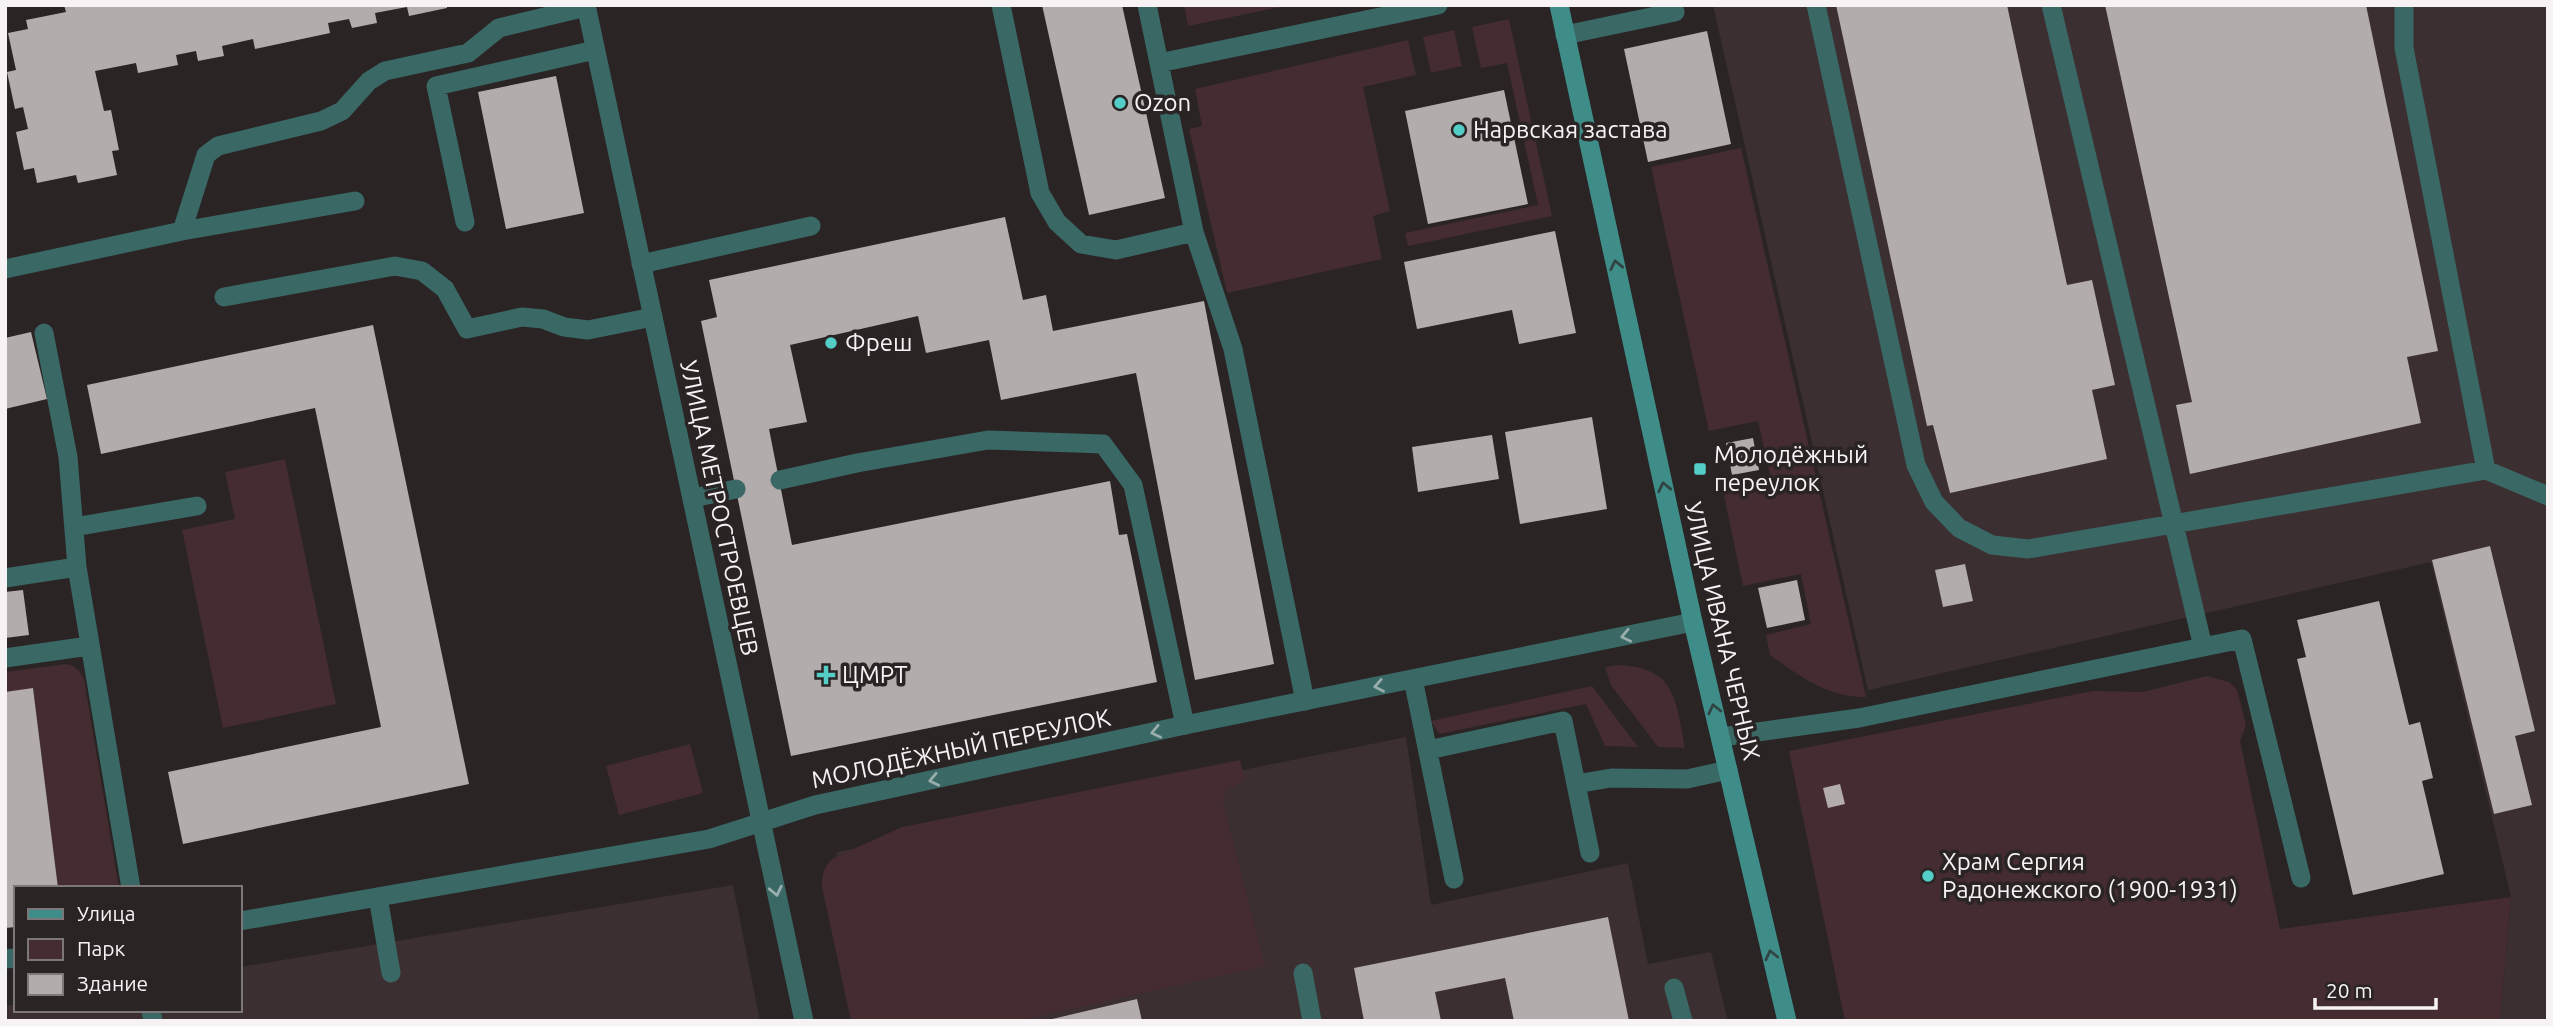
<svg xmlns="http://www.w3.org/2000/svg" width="2553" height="1026" font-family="Ubuntu,sans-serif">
	<rect width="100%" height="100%" fill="#2a2425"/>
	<!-- built -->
	<path fill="#3b2f31" d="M1713,5h835v1016h-48l11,-124 -80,-335 -563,128z
		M1406,737l25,168 197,-42 20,101 63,-12 17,69h-872l-26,-136 7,-33z
		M733,885l27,136h-755v-15l11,-2v6h224v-43z"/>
	<!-- green -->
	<path fill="#442c30" d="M1184,5h107l-103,21z
		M1509,19l43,197 -144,30 -3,-13 133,-28 -31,-142 -26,5 -9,-41z
		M1454,30l8,36 -31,7 -8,-36z
		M1408,40l8,35 -53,12 27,124 -17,5 9,43 -155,34 -38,-164 13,-3 -7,-37z
		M1741,148l125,549c-37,1 -67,-21 -96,-42l-4,-20 45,-11 -10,-50 -58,12 -20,-95 48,-11 -13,-59 -49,10 -58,-264z
		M285,459l51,245 -113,24 -41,-198 53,-11 -10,-47z
		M66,664c10,2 13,6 18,15l35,209h-61l-25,-199 -28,3v-20z
		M1616,665c60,1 60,35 69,83l-27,-1 -47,-62 -6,-18z
		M2207,676l22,6 8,8 9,35 -6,16 40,188 231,-32 -11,124h-655l-56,-270 304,-60 50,1z
		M1592,686l46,61 -33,-1 -19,-42 -147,30 -8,-13z
		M690,744l13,49 -84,22 -13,-49z
		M1240,760l5,21 -19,9 -3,13 42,163 -248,55h-166l-29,-134c0,-12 1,-19 10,-28l70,-32z"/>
	<!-- building -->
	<path fill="#b3acad" d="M64,5h383v3l-38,8 -2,-9 -32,6 2,10 -25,5 -3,-9 -21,4 2,10 -75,16 -2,-10 -31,7 2,10 -26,5 -2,-10 -20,4 2,10 -40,8 -2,-10 -41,8 9,40 7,-1 8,40 -7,1 5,24 -39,8 -2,-8 -39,8 -3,-15 -10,2 -8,-38 12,-3 -5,-22 -8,2 -8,-37 9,-2 -8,-37 20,-4 -2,-9 40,-8z
		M1042,5h80l43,193 -76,17z
		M1836,5h171l60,280 25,-5 23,105 -23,5 15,69 -157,34 -17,-68 -6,1z
		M2105,5h261l72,346 -31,6 14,66 -231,51 -14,-69 16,-3z
		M1707,31l24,113 -83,18 -24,-113z
		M556,76l28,137 -78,16 -28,-137z
		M1504,90l24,114 -100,20 -23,-113z
		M1005,217l18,83 23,-5 7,36 151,-30 70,363 -79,16 -59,-307 -135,27 -12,-60 -63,13 -8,-37 -128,29 17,77 -38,7 23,116 318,-64 9,54 8,-1 30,148 -366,74 -90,-435 16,-4 -8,-37z
		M1555,231l21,102 -57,11 -7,-34 -95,19 -13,-67z
		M373,325l96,459 -286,60 -15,-72 213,-45 -66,-319 -214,46 -14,-69z
		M31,332l16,67 -42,10v-71z
		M1592,417l15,92 -87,15 -15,-92z
		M1492,435l7,44 -81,13 -6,-45z
		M1753,438l6,32 -27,5 -6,-32z
		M2490,546l45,185 -20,5 17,69 -38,9 -62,-254z
		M1965,564l8,37 -30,6 -8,-37z
		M1797,580l8,40 -38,8 -9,-40z
		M23,590l6,45 -24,3v-46z
		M2379,601l30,124 11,-3 13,56 -11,3 22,93 -91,21 -56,-236 9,-2 -9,-37z
		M33,688l25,200h-42v39l-11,1v-236z
		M1840,784l5,20 -17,4 -5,-20z
		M1608,917l21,104h-115l-9,-43 -70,14 6,29h-77l-10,-53z
		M1137,999l5,22h-94v-1z"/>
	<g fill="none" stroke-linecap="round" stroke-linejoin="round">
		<!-- service -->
		<path stroke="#3a6865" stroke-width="19" d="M1001,5l39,188 17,29 24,22 35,6 78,-18
			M1147,5l47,227 39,117 72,352
			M1816,5l100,460 18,37 25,26 33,17 36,4 458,-79 62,26
			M2051,5l152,642
			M2404,5v43l82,422
			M1565,35l110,-23
			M1159,63l279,-58
			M465,222l-29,-136 159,-36
			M182,231l173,-30
			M641,264l170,-38
			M5,269l177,-38 24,-76 12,-9 103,-25 21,-10 27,-30 16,-10 83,-18 31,-25 87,-21
			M224,297l171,-31 27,5 23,18 22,40 55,-12 21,2 21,8 24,3 65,-13
			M44,333l24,124 9,110 54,321
			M780,480l77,-17 131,-23 115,4 30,41 52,240
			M693,498l43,-9
			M74,527l123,-21
			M5,578l72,-11
			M5,658l84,-12
			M1413,679l41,200
			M1721,737l138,-19 383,-79 59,239
			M1428,750l135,-29 13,63 35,-6 76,1 41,-9
			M1576,784l14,69
			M378,897l13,76
			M1303,973l9,48
			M1674,988l9,33
			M151,1010l2,11"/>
		<!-- minor -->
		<path stroke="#3a6865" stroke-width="19" d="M586,5l218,1016"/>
		<!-- tertiary -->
		<path stroke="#3a6865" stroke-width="19" d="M240,921l469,-82 106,-34 370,-80 508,-103
			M5,959l11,-1"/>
		<!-- secondary -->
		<path stroke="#3e8d89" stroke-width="19" d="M1559,5l134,617 94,399"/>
	</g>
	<!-- one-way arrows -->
	<defs><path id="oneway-chevron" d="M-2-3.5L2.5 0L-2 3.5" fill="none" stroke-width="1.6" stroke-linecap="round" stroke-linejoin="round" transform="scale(1.75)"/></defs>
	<g stroke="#304443">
		<use href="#oneway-chevron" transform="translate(1616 265) rotate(-102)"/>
		<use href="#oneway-chevron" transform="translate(1664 487) rotate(-102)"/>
		<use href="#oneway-chevron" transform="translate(1714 709) rotate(-103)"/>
		<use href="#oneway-chevron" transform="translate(1771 955) rotate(-103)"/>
	</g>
	<g stroke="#98aeac">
		<use href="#oneway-chevron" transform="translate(1626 636) rotate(168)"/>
		<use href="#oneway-chevron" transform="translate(1379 686) rotate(169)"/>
		<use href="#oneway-chevron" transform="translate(1156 732) rotate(168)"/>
		<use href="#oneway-chevron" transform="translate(934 780) rotate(168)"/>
		<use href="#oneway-chevron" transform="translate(776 891) rotate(78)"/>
	</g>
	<!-- markers -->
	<g fill="#54cdc7" stroke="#2a2425" stroke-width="2.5">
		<circle cx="1120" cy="103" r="7"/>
		<circle cx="1459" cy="130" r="7"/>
		<circle cx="831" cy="343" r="7"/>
		<rect x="1693" y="462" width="14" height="14" rx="3.5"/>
		<path d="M822.5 664.5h7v7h7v7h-7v7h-7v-7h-7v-7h7z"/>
		<circle cx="1928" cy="876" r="7"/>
	</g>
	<g text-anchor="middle" stroke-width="7" stroke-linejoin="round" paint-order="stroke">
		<!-- poi labels -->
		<g font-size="24" fill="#f7f3f4" stroke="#2a2425" text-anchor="start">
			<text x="1134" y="111">Ozon</text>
			<text x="1473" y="138">Нарвская застава</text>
			<text x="845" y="351">Фреш</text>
			<text x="1714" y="463">Молодёжный<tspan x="1714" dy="28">переулок</tspan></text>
			<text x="842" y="683">ЦМРТ</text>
			<text x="1942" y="870">Храм Сергия<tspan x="1942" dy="28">Радонежского (1900-1931)</tspan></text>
		</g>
		<!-- street labels -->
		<g font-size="24" fill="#f7f3f4" stroke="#2a2425">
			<text transform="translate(719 508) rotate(78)" y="8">УЛИЦА МЕТРОСТРОЕВЦЕВ</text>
			<text transform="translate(1722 631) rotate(77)" y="8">УЛИЦА ИВАНА ЧЕРНЫХ</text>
			<text transform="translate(961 749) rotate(-12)" y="8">МОЛОДЁЖНЫЙ ПЕРЕУЛОК</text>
		</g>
	</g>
	<!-- border -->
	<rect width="2553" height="1026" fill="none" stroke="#f7f3f4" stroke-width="14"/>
	<!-- legend -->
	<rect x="14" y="886" width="228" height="126" fill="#2a2425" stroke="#7c7778" stroke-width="2"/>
	<rect x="28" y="909" width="35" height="10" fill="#3e8d89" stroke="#7c7778" stroke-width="2"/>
	<text x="77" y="921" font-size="21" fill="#f7f3f4">Улица</text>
	<rect x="28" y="939" width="35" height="21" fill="#442c30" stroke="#7c7778" stroke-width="2"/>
	<text x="77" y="956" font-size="21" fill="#f7f3f4">Парк</text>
	<rect x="28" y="974" width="35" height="21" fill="#b3acad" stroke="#7c7778" stroke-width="2"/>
	<text x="77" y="991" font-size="21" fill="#f7f3f4">Здание</text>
	<!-- scale -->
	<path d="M2315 998v10h121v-10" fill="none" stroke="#f7f3f4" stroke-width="3.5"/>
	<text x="2326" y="998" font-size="21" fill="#f7f3f4" stroke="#2a2425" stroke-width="5" paint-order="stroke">20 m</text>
</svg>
